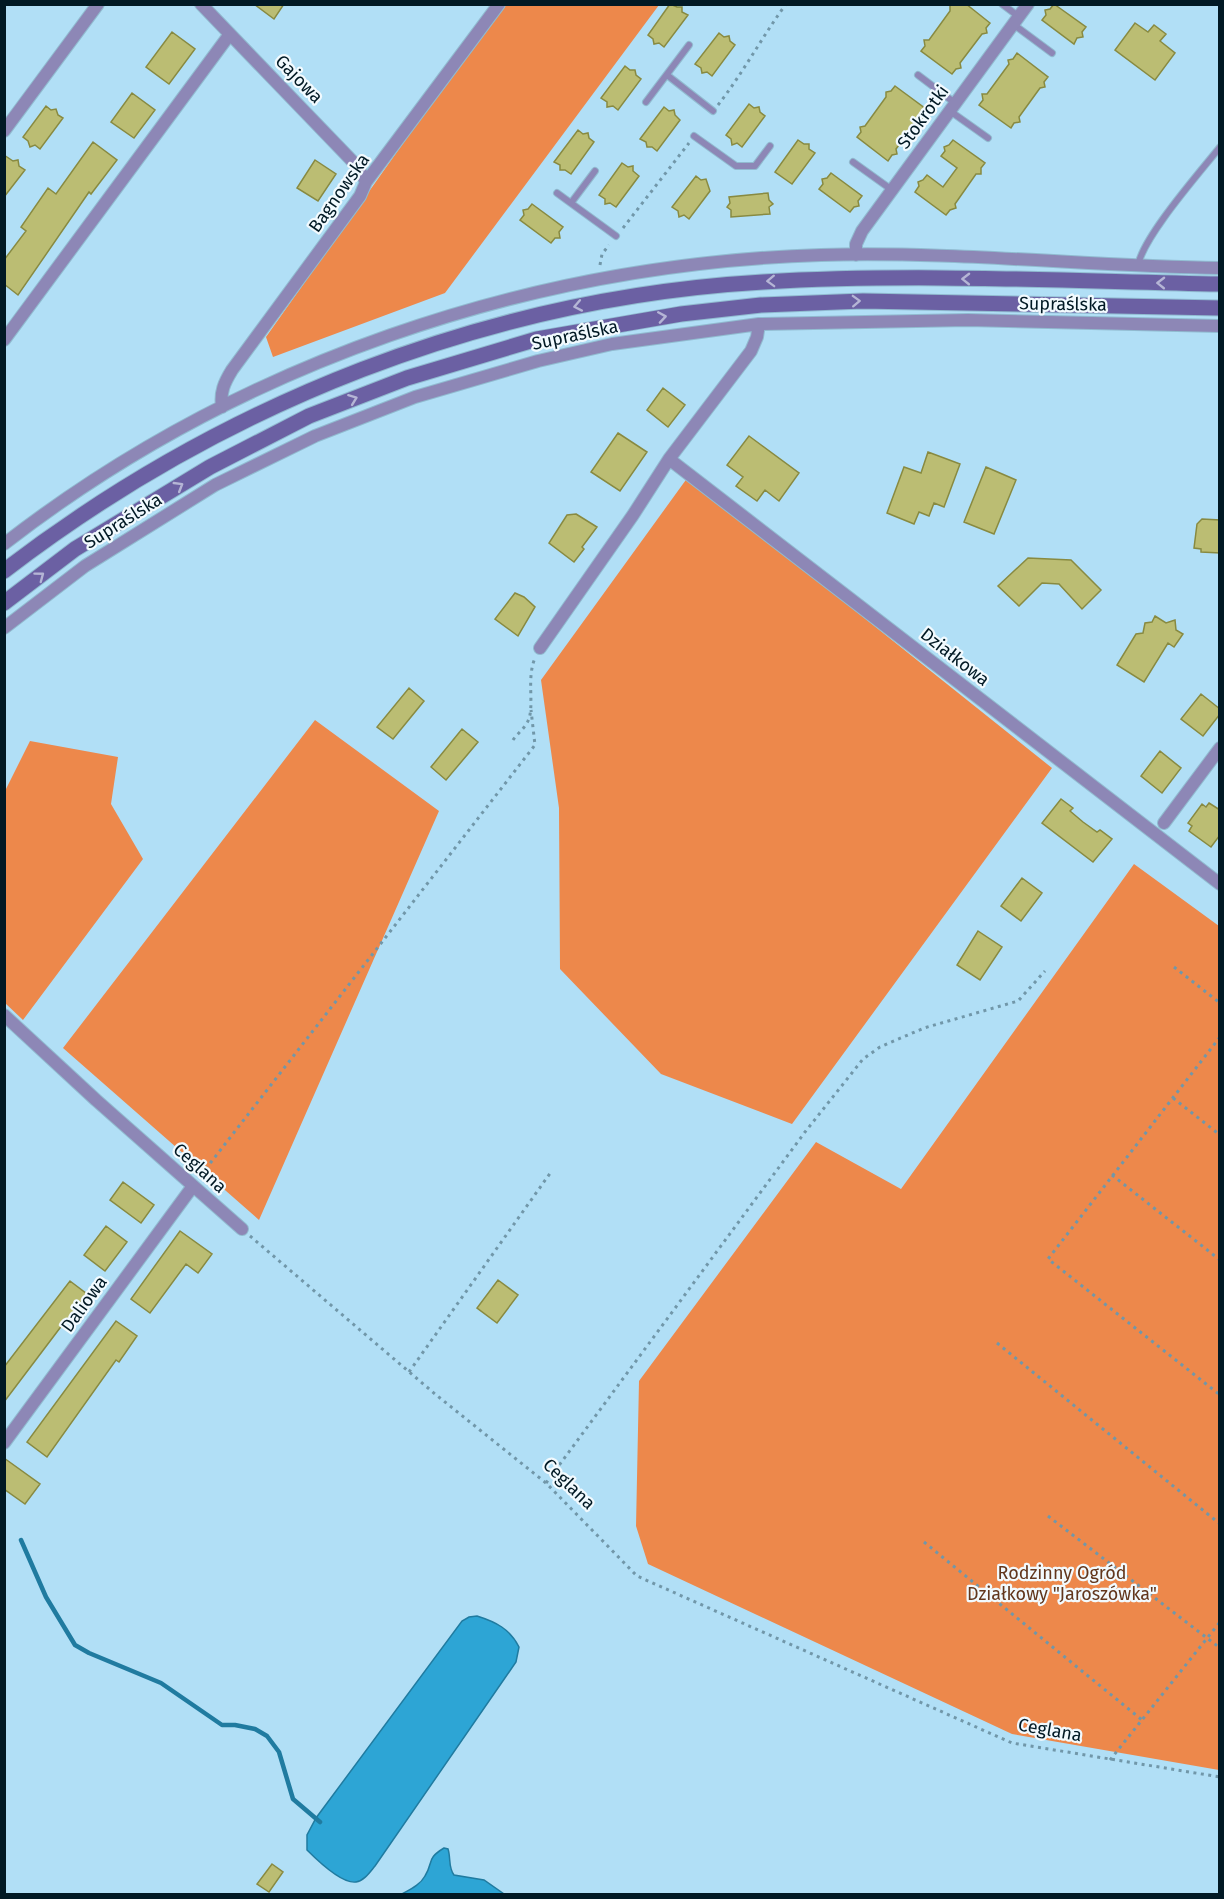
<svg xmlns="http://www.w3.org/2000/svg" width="1224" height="1899" font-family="'Fira Sans',sans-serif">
	<rect width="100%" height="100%" fill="#b1dff6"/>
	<!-- green -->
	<path fill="#ed884b" d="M501,5h158l-214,288 -172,64 -7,-20z
		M688,477l364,291 -260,356 -131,-50 -101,-105 -1,-161 -18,-128z
		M315,720l124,91 -180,409 -196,-172z
		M30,741l88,16 -7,47 32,55 -120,161 -18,-17v-212z
		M1134,864l85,62v844l-207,-36 -364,-170 -12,-38 3,-145 177,-239 85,47z"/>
	<!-- water -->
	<path fill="#2da5d5" stroke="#207ba0" stroke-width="1.5" d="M477,1616c19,6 33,13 42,31l-3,15 -141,204c-5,6 -11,15 -19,16 -14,2 -40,-23 -49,-32v-15l9,-17 146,-197 7,-4z
		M444,1848l4,1c3,9 0,18 6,26l30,5 20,14h-102c9,-5 18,-9 23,-18 9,-15 1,-17 19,-28z"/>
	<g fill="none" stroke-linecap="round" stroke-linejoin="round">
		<!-- stream -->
		<path stroke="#207ba0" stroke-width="4.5" d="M21,1540l25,57 29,48 14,8 72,30 61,42h13l20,4 12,7 12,16 14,47 27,23"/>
	</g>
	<!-- building -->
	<path fill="#bbbd73" stroke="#888a41" stroke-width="1.5" d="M254,4h30l-10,15z
		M670,4l7,3h5v5l6,3 -24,32 -5,-4 -5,1 -1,-5 -5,-4z
		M957,4h9l24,19 -4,5 1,5 -5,1 -22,29 1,5 -5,1 -4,5 -31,-23 4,-5 -1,-6h5l21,-29v-6z
		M1054,4l32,23 -4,5 1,5 -6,1 -3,6 -32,-24 4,-5 -1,-5 5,-1z
		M1135,23l13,9 6,-7 12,9 -6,7 15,12 -20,27 -40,-30z
		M172,32l23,17 -26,35 -23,-17z
		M719,33l5,4 5,-1 1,5 5,4 -23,31 -5,-4 -5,1 -1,-5 -6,-4z
		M1017,53l31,24 -4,5 1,5 -5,1 -21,29 1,5 -6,1 -3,5 -32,-23 4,-5 -1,-6h5l22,-30 -1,-4 5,-1z
		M625,66l5,4h5l1,5 5,4 -23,31 -5,-4 -6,1v-5l-6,-4z
		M895,86l31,23 -4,5 1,5 -5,1 -22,29 1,5 -5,1 -4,6 -31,-24 4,-5 -1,-5 5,-1 21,-29v-5l5,-1z
		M132,93l23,17 -21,28 -23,-16z
		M749,104l5,4 5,-1 1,5 5,4 -23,31 -5,-4 -5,2 -1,-6 -5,-4z
		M46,106l5,4 5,-1 2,6 5,3 -23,31 -5,-4 -5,2 -2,-6 -5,-4z
		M664,107l5,4 5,-1 1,5 5,5 -23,31 -5,-4h-5l-1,-5 -6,-3z
		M578,130l5,4 5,-1 1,5 5,4 -23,32 -6,-4h-5v-5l-6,-3z
		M798,140l6,4h5v5l6,4 -23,31 -17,-12z
		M953,140l32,23 -4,5v6h-5l-21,30 1,4 -6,2 -4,5 -31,-23 4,-6 -1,-4 5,-2 4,-5 16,12 14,-19 -16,-12 4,-5 -1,-4 5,-2z
		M93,142l24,18 -26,34 -2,-2 -71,103 -14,-11v-24l22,-29 -5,-4 27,-39 8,6z
		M4,155l9,6 5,-1 1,6 6,4 -21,27z
		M315,160l21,14 -18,27 -21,-13z
		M622,163l6,4 5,-1v5l6,5 -23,31 -6,-4 -5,1v-5l-6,-4z
		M831,173l31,23 -4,5 1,5 -5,1 -4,5 -31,-23 4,-5 -1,-5 5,-1z
		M696,176l5,4 5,-1 4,12 -21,28 -5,-4 -5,2 -1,-6 -6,-4z
		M768,193l1,7 4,4 -4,3 1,7 -39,3v-7l-4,-3 3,-4 -1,-6z
		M532,204l31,23 -4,5 1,6h-5l-4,5 -31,-23 4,-5 -1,-5 5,-1z
		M663,388l22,17 -17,22 -21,-17z
		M618,433l29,19 -27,39 -29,-19z
		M749,436l50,37 -20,28 -14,-11 -8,11 -21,-15 7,-9 -16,-12z
		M928,452l32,12 -16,43 -10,-4 -5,13 -10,-4 -5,12 -27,-11 17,-46 17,6z
		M986,467l30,13 -22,54 -30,-12z
		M576,514l21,13 -15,20 2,2 -10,13 -25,-19 18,-28z
		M1202,519l18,1v33l-19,-1v-3l-7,-1 3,-24z
		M1028,558l43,2 30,30 -19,19 -23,-25 -17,-1 -23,23 -21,-20z
		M515,593l9,4 11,10 -17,29 -23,-17z
		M1155,616l11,7 9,-3 1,10 7,4 -9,13 -6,-4 -24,39 -27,-17 19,-31 7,-1 2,-10 7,-1z
		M409,688l15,13 -31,38 -16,-12z
		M1201,694l19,15v5l-17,22 -22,-17z
		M462,729l16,13 -32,38 -15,-13z
		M1160,751l21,17 -19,25 -21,-17z
		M1061,799l12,9 -3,3 13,11 14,10 3,-2 12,9 -19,23 -51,-39z
		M1209,803l11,7v25l-9,12 -22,-16 3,-5 -4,-3 14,-19 4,3z
		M1022,878l20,15 -21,28 -20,-15z
		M978,931l24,16 -22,33 -23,-15z
		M123,1182l31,23 -13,18 -31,-23z
		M106,1226l21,16 -22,29 -21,-16z
		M180,1231l32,23 -14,19 -12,-9 -36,49 -19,-14z
		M498,1280l20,15 -21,28 -20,-15z
		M70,1281l17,13 -20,27 -1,-1 -62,82v-35z
		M116,1321l21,15 -18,26 -3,-2 -69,97 -20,-15z
		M4,1458l36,26 -15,20 -21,-15z
		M272,1864l11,8 -14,20 -12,-8z"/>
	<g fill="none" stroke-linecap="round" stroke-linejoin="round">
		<defs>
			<path id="service" d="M1002,4l16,12
				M1013,24l39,29
				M667,75l46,36
				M918,75l37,28
				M646,102l43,-57
				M950,111l38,27
				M694,136l42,30h19l15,-20
				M853,162l39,28
				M557,193l59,43
				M571,203l24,-32
				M1138,267c2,-27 63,-96 82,-120"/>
			<path id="minor" d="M201,4l157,163 8,15
				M4,131l94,-127
				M856,255v-11l6,-13 166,-227
				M4,340l226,-306
				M222,407c-2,-15 2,-24 10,-37l128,-174 6,-14 133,-178
				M669,459l551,425
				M4,544c232,-180 524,-280 817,-289 133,-4 266,11 399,13
				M4,628l81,-62 130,-81 100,-49 100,-39 123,-36 74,-17 147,-20 209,-4 252,6
				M540,648l93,-133 36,-56 82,-108 6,-14 2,-13
				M1164,823l56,-75
				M4,1015l92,85 146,129
				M4,1443l189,-257"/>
			<path id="secondary" d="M4,571c219,-168 483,-273 759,-289 152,-9 304,-1 457,2
				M4,603l71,-54 135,-82 99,-51 98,-38 130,-39 144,-25 80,-9 102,-4 357,7"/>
		</defs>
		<!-- service casing -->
		<use href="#service" stroke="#91bbd0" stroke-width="8"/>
		<!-- minor casing -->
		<use href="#minor" stroke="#91bbd0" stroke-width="14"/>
		<!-- secondary casing -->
		<use href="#secondary" stroke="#91bbd0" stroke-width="17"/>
		<!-- path -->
		<path stroke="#7197a9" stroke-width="3" stroke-dasharray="3 4.5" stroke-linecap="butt" d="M718,105c25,-32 44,-68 68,-101
			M623,228l66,-85
			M600,265l2,-11 7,-9
			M513,740c4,-6 12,-12 15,-19 7,-15 -2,-42 7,-63
			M1174,967l46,36
			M1220,1037l-172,222 172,136
			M1173,1098l47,37
			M201,1175l334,-430 -4,-35
			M1112,1175l108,85
			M250,1236l185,158 111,89 91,93 375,167 208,34
			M997,1343l223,181
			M409,1372l142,-200
			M546,1483l259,-351 58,-73 17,-12 44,-19 94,-27 27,-30
			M1048,1516l172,132
			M924,1542l218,178
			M1110,1760l110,-138"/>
		<!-- service -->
		<use href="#service" stroke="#8d87b6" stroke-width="6"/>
		<!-- minor -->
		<use href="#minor" stroke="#8d87b6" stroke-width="12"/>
		<!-- secondary -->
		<use href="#secondary" stroke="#6b60a3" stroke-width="15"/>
	</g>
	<!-- one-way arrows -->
	<defs><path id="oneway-chevron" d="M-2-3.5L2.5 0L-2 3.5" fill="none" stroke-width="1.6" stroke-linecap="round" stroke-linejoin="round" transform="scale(1.5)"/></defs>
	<g stroke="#b5b5d5">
		<use href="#oneway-chevron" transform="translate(966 279) rotate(-179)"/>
		<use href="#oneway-chevron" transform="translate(771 281) rotate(178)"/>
		<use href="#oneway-chevron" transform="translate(1161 283) rotate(-179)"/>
		<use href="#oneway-chevron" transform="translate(856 301) rotate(-2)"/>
		<use href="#oneway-chevron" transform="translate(578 306) rotate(169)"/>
		<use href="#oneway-chevron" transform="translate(662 317) rotate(-9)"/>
		<use href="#oneway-chevron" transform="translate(353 399) rotate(-21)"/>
		<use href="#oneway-chevron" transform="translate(179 486) rotate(-31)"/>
		<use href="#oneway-chevron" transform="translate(40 576) rotate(-37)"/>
	</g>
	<g text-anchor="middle" stroke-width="4.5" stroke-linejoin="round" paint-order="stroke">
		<!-- street labels -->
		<g font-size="18" fill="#011924" stroke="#f2fafe">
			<text transform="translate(299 79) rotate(46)" y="6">Gajowa</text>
			<text transform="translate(923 117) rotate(-54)" y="6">Stokrotki</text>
			<text transform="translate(339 193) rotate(-55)" y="6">Bagnowska</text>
			<text transform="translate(1063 304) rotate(1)" y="6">Supraślska</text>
			<text transform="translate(575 335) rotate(-12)" y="6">Supraślska</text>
			<text transform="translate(123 521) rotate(-32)" y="6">Supraślska</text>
			<text transform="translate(955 657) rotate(38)" y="6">Działkowa</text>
			<text transform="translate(200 1168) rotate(42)" y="6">Ceglana</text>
			<text transform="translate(84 1304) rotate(-54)" y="6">Daliowa</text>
			<text transform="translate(569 1484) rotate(44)" y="6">Ceglana</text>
			<text transform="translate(1050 1730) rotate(10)" y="6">Ceglana</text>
		</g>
		<!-- park labels -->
		<g font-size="18" fill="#62361c" stroke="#f2fafe">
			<text x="1062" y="1579">Rodzinny Ogród<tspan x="1062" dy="21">Działkowy "Jaroszówka"</tspan></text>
		</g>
	</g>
	<!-- border -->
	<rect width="1224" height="1899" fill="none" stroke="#011924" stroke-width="12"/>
</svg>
